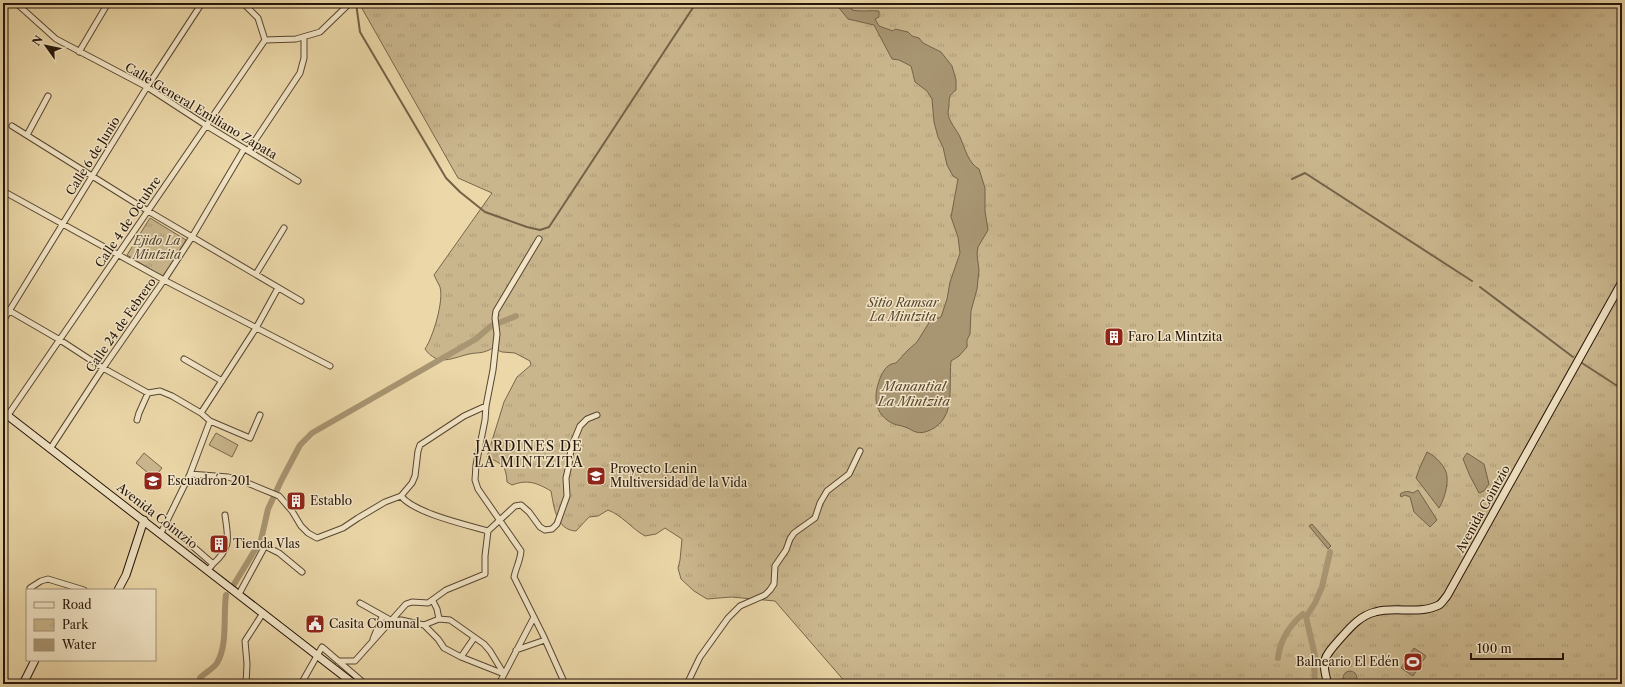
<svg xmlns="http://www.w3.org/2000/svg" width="1625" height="687" font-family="'Libre Caslon Text',serif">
	<defs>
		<pattern id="park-tufts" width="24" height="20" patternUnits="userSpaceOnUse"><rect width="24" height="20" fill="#cab68d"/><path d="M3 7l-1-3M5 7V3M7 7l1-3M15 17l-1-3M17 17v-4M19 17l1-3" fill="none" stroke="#ad9c78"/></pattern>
	</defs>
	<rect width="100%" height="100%" fill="#ebd7a8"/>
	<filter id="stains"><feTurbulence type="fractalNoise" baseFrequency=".005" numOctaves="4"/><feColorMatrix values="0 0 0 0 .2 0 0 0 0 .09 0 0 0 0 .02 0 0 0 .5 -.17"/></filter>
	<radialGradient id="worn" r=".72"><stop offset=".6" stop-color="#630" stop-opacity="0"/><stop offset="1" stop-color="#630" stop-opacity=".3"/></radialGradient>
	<!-- green -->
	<path fill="#cab68d" stroke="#78664c" d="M216,433l22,12 -6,12 -23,-12z
		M144,453l18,15 -8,10 -18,-15z"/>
	<!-- park -->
	<path fill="url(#park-tufts)" stroke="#78664c" d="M359,3h1263v681h-775l-72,-83 -44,-4 -24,2 -13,-8 -13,-12 -3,-11 2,-8 2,-21 -17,-11 -9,6 -11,2c-14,-8 -22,-20 -37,-26l-10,6 -9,1 -13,14c-20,-1 -22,-24 -25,-40 -14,-8 -23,-12 -39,-6l-5,-3c-1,-17 -5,-18 -20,-25l17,-55 13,-25 14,-12 -1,-4 -15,-8 -13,-1 -9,-4c-11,6 -13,4 -24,6 -17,4 -31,13 -44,-5 8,-12 19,-48 15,-62 -2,-4 -4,-8 -6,-12l58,-82 -34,-15z
		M150,218l36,22 -23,37 -36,-22z"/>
	<!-- water -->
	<path fill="#a89572" stroke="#746248" d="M835,3h14l3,7c9,2 18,0 27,1v6l-4,2 4,7 14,5 2,-2 13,3 4,4 7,2 4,5 18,9 11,14 4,14v10c-7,5 -7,8 -7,16 0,2 -1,4 -1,6 0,9 9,18 12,25 5,11 8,26 19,32l6,19v23l3,19 -10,17 -1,7 2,16 -2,19 -6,22 -1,23 -3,6v7l-8,9 -8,5c-2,16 2,44 -7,57 -5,9 -19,17 -28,14 -4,-1 -7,-4 -11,-5 -5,-2 -11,-2 -15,-5 -18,-11 -16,-30 -9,-46 4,-8 7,-12 15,-13l11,-12 10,-9 13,-21 11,-4 6,-18 3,-17 10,-29 -2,-16 -7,-20 7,-38 -5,-3 -6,-11 -4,-18 -5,-10 -4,-15 -2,-23 -5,-8 -12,-9 -4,-16 -12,-6 -7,-1 -18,-34 -26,-6z
		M1427,452c8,4 20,15 20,25 1,9 -3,23 -8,31l-23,-30 4,-11z
		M1467,453l17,11 5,20 -5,7 -5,2 -9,-17 -7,-17z
		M1418,490l19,30 -7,7 -16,-15 -4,-15 -5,-2 -4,2 -1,-3c5,-3 8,-3 13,-1z
		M1312,524l19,22 -3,3 -19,-23z
		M1414,648l12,8 -13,20 -12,-8z
		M1343 678a7 7 0 1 1 14 0a7 7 0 1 1-14 0Z"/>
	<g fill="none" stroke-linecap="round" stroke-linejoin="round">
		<!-- stream -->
		<path stroke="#746248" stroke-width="2" d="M356,3l4,29 86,146 14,14 25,20 42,15 13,3 9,-3 147,-224
			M1292,179l13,-6 167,108
			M1480,287l93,70
			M1582,363l40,26"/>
		<!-- canal -->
		<path stroke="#a89572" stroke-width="6" d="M233,586l28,-46 7,-31 14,-30 18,-34 12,-12 164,-94 15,-13 25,-10
			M1306,617l9,-14 7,-16 8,-35
			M1278,658c2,-18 11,-32 25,-44l3,3 9,39 -1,7 1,21
			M201,684l-1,-6c4,-4 15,-11 17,-15 11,-18 6,-48 9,-68"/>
		<defs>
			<path id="street" d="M16,3l40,36 91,48 60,39 91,55
				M243,3l15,15 7,22
				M265,40l31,-1 24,-7 30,-29
				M79,52l29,-49
				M12,126l136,85 153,90
				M27,135l21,-39
				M248,151l52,-78 4,-15v-20
				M3,191l161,89 166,86
				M539,239l-43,72 -1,7 2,16 -4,36 -7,36 -1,14 -9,45 -1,15 3,9 43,62c-1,11 -5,16 -7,26l29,58 22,49
				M256,274l28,-46
				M3,307l57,33 43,28 45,25 12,-2 12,5 29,17 9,8 40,17 10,-23
				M3,321l144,-234 55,-84
				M184,359l38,22
				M201,413l55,-85 22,-40
				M8,415l257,-375
				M137,420l2,-7 9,-20
				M50,449l53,-81 61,-88 28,-43 52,-88
				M190,474l38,3 17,5 34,14 13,15 9,15 7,7 9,5 26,-10 15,-10 27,-16 16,-6 11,-13 3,-7 3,-25 2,-6 44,-29 22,-10
				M401,496c13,17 66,29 87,35
				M166,523l47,41 -5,6
				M161,533l29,-59 20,-53
				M213,564c19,-17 15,-26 12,-49
				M30,588l11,-7 7,-2 36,11
				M239,594l26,-48 14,7 23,19
				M433,601l4,8 2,10
				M360,603l32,18 9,-1 23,5 15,-6 11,1 34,24 6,7 14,23
				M424,625l14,14 6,9 17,9 43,17
				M373,639l9,-22
				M516,650l29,-10
				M461,657l13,-19
				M338,661h17l51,-57 6,-2 16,1 18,-13 39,-16v-18l3,-25 27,-25 6,-1 8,7 11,15 5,3 7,-1 5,-5 10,-28 -1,-18 3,-13 2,-17 9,-22 7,-7 10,-4
				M246,684l1,-20 -2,-23 18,-28
				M301,684l21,-37 43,37
				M499,684l35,-67
				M687,684l13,-27 28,-39 12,-12 25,-11 5,-5 4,-6 1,-18 11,-16 4,-11 4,-6 21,-15 5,-15 7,-12 22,-17 11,-23"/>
			<path id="secondary" d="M3,412l351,272
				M118,590l8,-15 18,-55
				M23,684l12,-24
				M1328,684c-7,-23 -5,-26 11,-44 10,-11 20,-24 36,-28 20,-6 44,3 64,-7 3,-2 6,-7 8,-9l175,-314"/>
		</defs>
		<!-- street casing -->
		<use href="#street" stroke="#574632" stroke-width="7"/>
		<!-- secondary casing -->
		<use href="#secondary" stroke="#26150a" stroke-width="9"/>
		<!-- street -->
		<use href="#street" stroke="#f2e5c6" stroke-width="5"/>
		<!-- secondary -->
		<use href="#secondary" stroke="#f2e5c6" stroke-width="7"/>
	</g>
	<!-- icons -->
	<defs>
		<symbol id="building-square" viewBox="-11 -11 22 22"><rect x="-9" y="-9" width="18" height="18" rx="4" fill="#8f2418" stroke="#f2e5c6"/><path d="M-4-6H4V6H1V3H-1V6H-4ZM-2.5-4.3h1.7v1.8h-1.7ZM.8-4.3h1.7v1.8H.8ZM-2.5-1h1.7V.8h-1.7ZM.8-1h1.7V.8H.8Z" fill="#fff"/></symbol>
		<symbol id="university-square" viewBox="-11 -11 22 22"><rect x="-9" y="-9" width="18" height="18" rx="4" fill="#8f2418" stroke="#f2e5c6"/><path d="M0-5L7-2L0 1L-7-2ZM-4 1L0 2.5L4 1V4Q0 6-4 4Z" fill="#fff"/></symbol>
		<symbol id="school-square" viewBox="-11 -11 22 22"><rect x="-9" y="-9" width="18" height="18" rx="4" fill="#8f2418" stroke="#f2e5c6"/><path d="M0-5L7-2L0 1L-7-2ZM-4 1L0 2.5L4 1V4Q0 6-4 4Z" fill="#fff"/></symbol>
		<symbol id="civic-square" viewBox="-11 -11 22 22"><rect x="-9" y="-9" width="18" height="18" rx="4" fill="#8f2418" stroke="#f2e5c6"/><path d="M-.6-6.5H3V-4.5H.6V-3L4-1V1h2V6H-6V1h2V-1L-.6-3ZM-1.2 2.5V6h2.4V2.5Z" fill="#fff"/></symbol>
		<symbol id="stadium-square" viewBox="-11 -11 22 22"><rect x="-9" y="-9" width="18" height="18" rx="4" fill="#8f2418" stroke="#f2e5c6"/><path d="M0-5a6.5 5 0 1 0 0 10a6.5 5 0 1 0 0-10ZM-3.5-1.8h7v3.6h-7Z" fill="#fff"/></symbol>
	</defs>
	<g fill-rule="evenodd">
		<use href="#building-square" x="1103" y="326" width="22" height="22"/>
		<use href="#university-square" x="585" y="465" width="22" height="22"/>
		<use href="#school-square" x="142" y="470" width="22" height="22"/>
		<use href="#building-square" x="285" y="490" width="22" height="22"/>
		<use href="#building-square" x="208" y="533" width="22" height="22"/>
		<use href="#civic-square" x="304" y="613" width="22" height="22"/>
		<use href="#stadium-square" x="1402" y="651" width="22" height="22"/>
	</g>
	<g text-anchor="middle" stroke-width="3" stroke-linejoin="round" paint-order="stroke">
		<!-- street labels -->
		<g font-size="12" fill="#26150a" stroke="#f2e5c6">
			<text transform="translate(201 111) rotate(31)" y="4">Calle General Emiliano Zapata</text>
			<text transform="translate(93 156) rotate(-58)" y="4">Calle 6 de Junio</text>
			<text transform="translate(128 222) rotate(-56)" y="4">Calle 4 de Octubre</text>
			<text transform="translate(121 325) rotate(-55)" y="4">Calle 24 de Febrero</text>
			<text transform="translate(1483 509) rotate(-61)" y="4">Avenida Cointzio</text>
			<text transform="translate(157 516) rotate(38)" y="4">Avenida Cointzio</text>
		</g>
		<!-- park labels -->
		<g font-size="12" font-style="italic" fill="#574531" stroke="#f2e5c6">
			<text x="157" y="245">Ejido La<tspan x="157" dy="14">Mintzita</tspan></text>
			<text x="903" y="307">Sitio Ramsar<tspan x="903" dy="14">La Mintzita</tspan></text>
		</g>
		<!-- poi labels -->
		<g font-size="12" fill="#26150a" stroke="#f2e5c6" text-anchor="start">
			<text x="1128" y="341">Faro La Mintzita</text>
			<text x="610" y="473">Proyecto Lenin<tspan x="610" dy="14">Multiversidad de la Vida</tspan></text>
			<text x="167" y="485">Escuadrón 201</text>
			<text x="310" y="505">Establo</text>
			<text x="233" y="548">Tienda Vlas</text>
			<text x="329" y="628">Casita Comunal</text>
			<text x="1399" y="666" text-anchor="end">Balneario El Edén</text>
		</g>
		<!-- water labels -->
		<g font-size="13" font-style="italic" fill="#5a4834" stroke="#f2e5c6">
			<text x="914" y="391">Manantial<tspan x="914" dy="15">La Mintzita</tspan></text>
		</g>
		<!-- quarter labels -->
		<g font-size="14" letter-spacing="1" fill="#26150a" stroke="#f2e5c6">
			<text x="529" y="451">JARDINES DE<tspan x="529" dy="16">LA MINTZITA</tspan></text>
		</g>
	</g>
	<!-- margin -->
	<rect width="1625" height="687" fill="none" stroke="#ebd7a8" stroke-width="16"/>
	<rect x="4" y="4" width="1617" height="679" fill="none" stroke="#26150a" stroke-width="2"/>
	<rect x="8" y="8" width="1609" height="671" fill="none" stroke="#26150a"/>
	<!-- legend -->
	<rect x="26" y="589" width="130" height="72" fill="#f2e5c6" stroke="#a0927b"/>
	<rect x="34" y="602" width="20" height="6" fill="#f2e5c6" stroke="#a0927b"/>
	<text x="62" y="609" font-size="12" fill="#26150a">Road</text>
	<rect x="34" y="619" width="20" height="12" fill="url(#park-tufts)" stroke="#a0927b"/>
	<text x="62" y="629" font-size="12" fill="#26150a">Park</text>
	<rect x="34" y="639" width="20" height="12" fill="#a89572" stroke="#a0927b"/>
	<text x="62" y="649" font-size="12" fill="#26150a">Water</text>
	<!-- north arrow -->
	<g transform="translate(46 46) rotate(303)" stroke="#f2e5c6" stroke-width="3" paint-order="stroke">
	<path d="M0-3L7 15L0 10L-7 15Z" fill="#26150a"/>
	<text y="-6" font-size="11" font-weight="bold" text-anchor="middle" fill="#26150a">N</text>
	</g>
	<!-- scale -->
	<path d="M1471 653v6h92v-6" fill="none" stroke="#26150a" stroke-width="2"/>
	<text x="1477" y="653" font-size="12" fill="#26150a" stroke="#f2e5c6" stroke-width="3" paint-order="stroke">100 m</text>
	<rect width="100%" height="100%" filter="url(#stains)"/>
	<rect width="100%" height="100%" fill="url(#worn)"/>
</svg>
